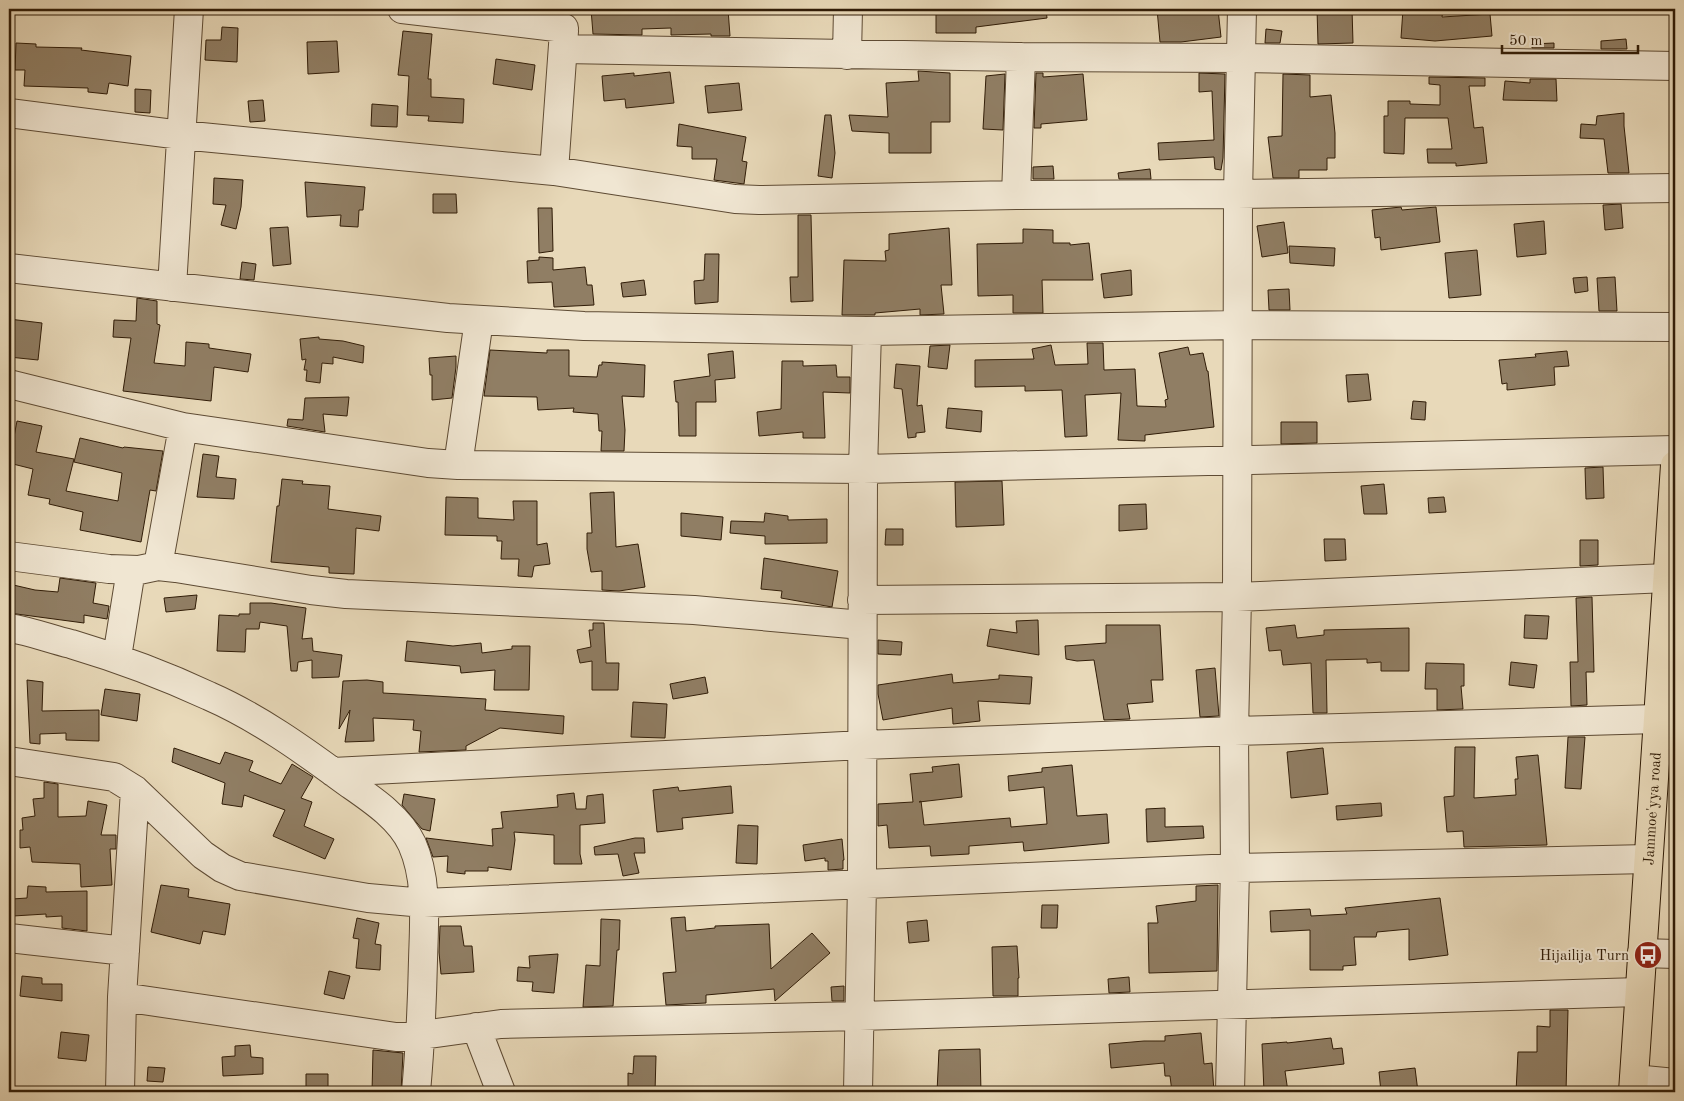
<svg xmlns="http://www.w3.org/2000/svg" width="1684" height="1101" font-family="'Old Standard TT',serif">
	<rect width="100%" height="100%" fill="#e8d9b9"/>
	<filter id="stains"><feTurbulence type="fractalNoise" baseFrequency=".004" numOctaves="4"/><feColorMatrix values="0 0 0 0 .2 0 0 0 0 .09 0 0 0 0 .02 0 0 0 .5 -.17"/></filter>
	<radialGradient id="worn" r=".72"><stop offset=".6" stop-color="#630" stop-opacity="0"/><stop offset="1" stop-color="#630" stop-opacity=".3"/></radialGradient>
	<!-- building -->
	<path fill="#907e64" stroke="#301c07" d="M591,9h137l2,27h-19v-2l-40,1v-7l-29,1v6l-49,-1z
		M936,9h110l1,9 -71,9v6h-40z
		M1157,9h61l3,28 -40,5h-21z
		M1317,9h35l1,34 -35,1z
		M1403,9h40l-1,8 48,-3 2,22 -57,5 -34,-3z
		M222,27l16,1 -1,34 -32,-2 1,-20h15z
		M1266,29l16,2 -2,12h-15z
		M403,31l29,3 -4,45h3v18l33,2 -1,24 -35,-2 1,-5 -22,-1 2,-39 -11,-1z
		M1626,39l1,10h-26v-8z
		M337,41l2,31 -31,2 -1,-32z
		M16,43l20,1v3l46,1 -1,2 50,6 -3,30 -19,-3 -2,11 -19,-2v-4l-64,-2 1,-16h-10z
		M1554,43v5h-22v-4z
		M496,59l39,6 -3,25 -39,-6z
		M918,71l32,2v49h-19v31h-42v-20l-37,-2 -3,-16 39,2 -2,-34 33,-2z
		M670,72l4,31 -48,5 -1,-9 -21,2 -2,-25 32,-3v3z
		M1036,73h7v4l40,-3 4,46 -46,4v4h-7z
		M1199,73l26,1 -2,84 -2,12 -6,-1 -1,-12 -55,3 -1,-17 56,-3 -2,-49 -13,1z
		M1005,74l-2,56 -20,-1 3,-53z
		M1283,74l27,1v22l21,-2 4,38v25h-8v12h-28v8h-26l-5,-41 14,-1z
		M1429,77l56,1v8h-16l5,42 9,-1 4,36 -31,3v-3h-28l-1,-14h25l-4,-31h-43l-1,36 -20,-1v-37h4v-15h22v3l30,1v-20l-11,-1z
		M1530,79h26l1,22 -54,-1 2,-19 25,2z
		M739,83l3,27 -34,3 -3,-27z
		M135,89l16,1 -1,23 -15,-1z
		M263,100l2,21 -15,1 -2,-21z
		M372,104l26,2 -1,21 -26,-1z
		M1624,113v13l5,47h-21l-4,-34 -24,-1 1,-14 15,1 1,-9z
		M825,115h6l4,38 -3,25 -14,-2z
		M679,124l67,13 -4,24 5,1 -3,22 -30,-4 3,-21h-25v-12l-15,-1z
		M1053,166l1,13h-21v-12z
		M1150,169l1,10h-32l-1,-6z
		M214,178l29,2 -2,27 -5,22 -15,-4 5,-20 -13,-1z
		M305,182l60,5 -2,23h-4l-1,17 -18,-1 1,-11 -34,2z
		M433,194h23l1,19h-24z
		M1621,204l2,24 -18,2 -2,-25z
		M1401,207l1,3 34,-3 4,35 -59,8 -1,-13 -5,1 -3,-28z
		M538,208h14l1,43 -14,2z
		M798,215h13l2,86 -22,1 -1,-25h8z
		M1544,221l2,33 -29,3 -3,-33z
		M1284,222l4,31 -26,4 -5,-31z
		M288,227l3,37 -18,2 -3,-38z
		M949,228l3,57h-11l3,29 -24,1v-6l-45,4v2h-33l2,-55 42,1 -1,-10 4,-1v-16z
		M1023,229l30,1v13h17v2l19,-2 4,37h-51l1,33h-30v-18l-35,1 -1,-52 46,-1z
		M1289,246l46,2 -1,18 -44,-3z
		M1477,250l4,45 -32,3 -4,-45z
		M705,254h14l-1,48 -23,2 -1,-23 10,-1z
		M539,257l14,1v12l32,-3 2,18h5l2,20 -40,2 -2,-25 -24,1 -1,-22 12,-1z
		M242,262l14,2 -2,16 -14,-1z
		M1131,270l1,25 -28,3 -3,-24z
		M1587,277l1,14 -13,2 -2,-15z
		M1615,277l2,34h-18l-2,-33z
		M644,280l2,15 -23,2 -2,-14z
		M1289,289l1,21h-21l-1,-20z
		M137,298l20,3v23l3,1 -6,38 31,3 1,-24 23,2v4l42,6 -3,18 -34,-5 -3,34 -88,-10 8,-53 -18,-1 1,-17 22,1z
		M9,319l33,4 -4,37 -29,-3z
		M319,337v2l24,2 21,5 -1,17 -30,-6v7l-11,-1 -2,20 -14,-2 1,-11h-3l2,-11 -4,1 -2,-21z
		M1087,343h16l1,27 31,-1 2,37 29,1 -1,-7 3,-1 -9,-46 29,-6 2,8 13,-2 4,18h1l6,56 -69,8v6l-27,-1 3,-47 -36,2 2,41 -22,1 -3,-47 -37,1v-5l-50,1v-27l59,-1 -2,-10 19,-4 4,20 33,-1z
		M950,345l-3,24 -19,-2 2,-21z
		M490,350l57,3v-3h22v26l28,1 2,-12h3v-3l43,3 -1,32 -22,-1 3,34 -1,21h-23l1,-20h-3l-1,-17 -25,-2 1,-4 -36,2 -1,-13 -53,-1z
		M733,351l2,27 -20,2 1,22h-20v34h-17l-1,-34h-2l-2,-21 36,-5 -2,-22z
		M1567,351l2,15 -15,1 1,18 -48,5v-7l-5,1 -3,-24 37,-3 -1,-3z
		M456,356v11l-4,31 -20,2v-25h-2l-1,-17z
		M782,361h21v5l33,-1 1,12h13v16l-27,-1 2,46h-22v-6l-44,4 -2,-24 24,-3z
		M896,364l24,2 -3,40 5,-1 3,27 -9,1v4l-8,1 -6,-49 -8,-1z
		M1368,374l3,26 -23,2 -2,-27z
		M349,397l-2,19 -24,-2 2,18 -38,-6 1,-7 15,1 2,-22z
		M1413,401l13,1 -1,18 -14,-1z
		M948,408l34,3 -1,21 -35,-4z
		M17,421l25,5 -6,26 38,7 -8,32 52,10 4,-28 -48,-11 6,-24 43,10 1,-1 39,4 -7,40 -6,-1 -9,52 -61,-12 3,-18 -34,-8 1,-5 -22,-4 5,-26 -24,-6z
		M1281,422h36v21l-36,1z
		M203,454l16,2 -3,21 20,2 -2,20 -37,-2z
		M1603,467l1,31 -18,1 -1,-31z
		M282,479l21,2 -1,3 28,2 -2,23 53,7 -2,15 -23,-3 -2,46 -25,-1v-6l-58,-5 6,-56h2z
		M1002,481l2,44 -48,2 -1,-45z
		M1384,484l3,30h-23l-3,-28z
		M614,492l2,55 22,-3 7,43 -26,4 -17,-1v-19l-11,1 -4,-23v-16h5l-2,-40z
		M446,497l32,1v20l36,2 -1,-19h24v44l10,-2 3,21 -16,2 -2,11 -14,-1 1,-17h-18l1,-18h-5v-5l-52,-1z
		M1444,497l2,15 -17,1 -1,-15z
		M1146,504l1,25 -28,2v-26z
		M681,513l42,4 -2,23 -40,-4z
		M765,513l23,3v4l39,-1v24l-62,1v-8l-35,-3 1,-12 33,1z
		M886,529h17v16h-18z
		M1324,539h21l1,21 -21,1z
		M1580,540h18v25l-18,1z
		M764,558l74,13 -6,36 -51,-9 1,-7 -21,-2z
		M60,578l36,5 -3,20 16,3 -2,13 -23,-4v8l-75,-10v-29l26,6 23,2z
		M197,595l-2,14 -29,3 -2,-14z
		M1592,597l2,75h-8l1,33 -16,1 -1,-44h8l-2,-64z
		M250,603h21l35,5 -4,31 10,-1 1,13 29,4 -3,22 -27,1v-18l-14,2 -1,9h-6l-4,-45 -27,-4 -1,7h-13l-1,23 -28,-1 2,-36 20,1v-2h11z
		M1525,615l24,1 -2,23 -23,-1z
		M1038,620l1,35 -52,-9 3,-17 27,4 -1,-12z
		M593,623h11l2,40h13l-1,27h-26v-29l-12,2 -3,-13 14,-3 -2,-17h4z
		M1106,625h54l3,55h-12l2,22 -26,2 3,15 -26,1 -10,-60 -17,1 -11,-2 -1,-13 41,-3z
		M1295,625l2,13 27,-3v-5l85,-2v43h-28v-9l-14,1v-4l-41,1 1,53h-14l-2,-50 -28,2 -2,-15 -12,1 -3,-23z
		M878,640l24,2 -1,13 -23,-1z
		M407,641l46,5 28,-3 1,10 30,-4v-3h18l-1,44h-35l1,-20 -34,3 -1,-7 -55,-5z
		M1511,662l26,3 -3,23 -25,-3z
		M1426,663l38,1v22h-3l2,23 -26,1v-21h-12z
		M1215,668l4,48 -19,1 -4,-47z
		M952,674l1,9 46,-4v-4l33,2 -2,27 -52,-3 2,20 -27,3 -1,-16 -69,12 -5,-26v-9z
		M705,677l3,16 -35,6 -3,-15z
		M27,680l16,2 -1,29 57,-1v31l-33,-1v-7l-26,1v10l-10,-1z
		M367,680l16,2v11l103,6 -1,11 79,6 -1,18 -63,-6 -34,18v4l-47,2 2,-21 -8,-1 1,-10 -41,-2 1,23 -29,1 5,-32 -11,19 4,-48z
		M105,689l35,5 -3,27 -36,-6z
		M633,702l34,2 -2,34 -34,-1z
		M1568,737h17l-4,52 -16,-1z
		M1455,747h20l-1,51 42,-3 -1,-16h3l-2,-22 22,-2 9,90 -83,2 -1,-16 -16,1 -3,-35 10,-1z
		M174,748l46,16 5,-12 28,9 -4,10 32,13 11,-20 21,13 -12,21 11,4 -8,24 30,13 -9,20 -52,-23 12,-26 -41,-15 -2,12 -20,-3 3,-21 -53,-21z
		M1323,748l5,46 -37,4 -4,-46z
		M959,764l3,33 -43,5 2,-1 3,24 86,-7 1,9 36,-3 -3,-37 -35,4 -1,-15 34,-4v-4l30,-3 5,51 30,-2 2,29 -85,8 -1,-9 -54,4v8l-38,2 -1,-10 -41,2 -2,-23 -9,1v-22l35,-2 -3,-28 23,-2 -1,-5z
		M44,782l14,2v33l28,-1 2,-15 19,4 -6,30h15v14h-6l2,36 -31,2 -1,-23 -48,-2 -2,-15 -10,1v-18h3l-1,-12 13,-2 -2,-17 11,-1z
		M731,786l2,27 -51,5 1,11 -26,3 -4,-42 25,-3 1,4z
		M574,793l2,16h10l1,-13 16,-2 2,29 -25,2v29l2,10h-28v-29l-40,-3 1,8 -4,30 -23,-3v4h-23v3l-18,-2 1,-16 -15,1 -7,-19 67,8 -1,-17 11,-1 -2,-16 57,-5 -1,-12z
		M404,794l31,5 -5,32 -8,-2 -20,-24z
		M1381,803l1,13 -45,4 -1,-14z
		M1165,808v19l38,-1 1,12 -57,4 -1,-33z
		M738,825l20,1 -1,38 -21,-1z
		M635,838h9l1,15h-11l5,20 -16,3 -5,-22 -23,1 -1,-8z
		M842,839l2,21h-1v9l-15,1v-9h-3v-3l-20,3 -2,-16z
		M161,885l28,4 -1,8 42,7 -5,31 -22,-4 -3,13 -49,-12z
		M1218,885l-1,86 -68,2 -1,-50h10l-2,-17 40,-5v-15z
		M28,886l18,1v5l41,-1v40l-25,-3v-12l-16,1v-3l-33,2 -1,-17 15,-1z
		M1440,898l8,57 -39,5v-31l-32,3 -1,5h-22l2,28 -13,1v4h-33v-40l-39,2 -1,-21 40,-2 1,7 36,-2 -2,-6z
		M1042,905h16l-1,23h-16z
		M685,917l1,14 29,-3v-2l54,-2 2,45 41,-36 18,20 -55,48 -1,-12 -68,6v8l-40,2 -3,-32 13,-1 -5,-54z
		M357,918l22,5 -4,21 6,1 -1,25 -24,-2 3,-29 -6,-1z
		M601,919l19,1 -1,30h-2l-4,56 -30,1 3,-42 14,1z
		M927,920l2,21 -20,2 -2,-21z
		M440,926h21l3,20h8l2,26 -33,2 -2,-22z
		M1017,946l2,32h-1v18h-25l-1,-49z
		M558,954l-4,39 -22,-2 1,-9 -16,-1 1,-14 12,1 -1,-12z
		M329,971l21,5 -6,23 -20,-5z
		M22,976l20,2v6h20v17l-42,-5z
		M1129,977l1,15 -21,1 -1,-14z
		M844,986v15h-12l-1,-14z
		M1550,1010h18l-2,82h-50l2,-40h19v-26l13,1z
		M61,1032l28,3 -3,26 -28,-3z
		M1201,1033l3,31 8,-1 2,29h-42l-2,-16h-5l-1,-13 -53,5 -2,-24 35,-3h21v-5z
		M1331,1038l2,11 9,-1 2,16 -59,7 3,21h-24l-2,-48 25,-2v1z
		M250,1045l1,12 12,1v16l-40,2 -1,-19 13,-1v-10z
		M980,1049l1,43h-44l2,-42z
		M373,1050l30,3 -2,39h-29z
		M634,1056h22l-1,36h-27v-19l5,1z
		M148,1067l17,1 -2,14 -16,-1z
		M1415,1068l3,24h-37l-2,-20z
		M306,1074h22v14h-22z"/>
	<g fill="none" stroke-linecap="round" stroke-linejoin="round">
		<defs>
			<path id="minor" d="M402,9l162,19
				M563,49l458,8 220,1 434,8
				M847,55l1,-46
				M9,113l172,22 373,36 181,28 24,1 257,-5 222,-1 437,-6
				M554,171l10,-140
				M1016,195l5,-138
				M9,268l439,50 136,8 283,5 372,-6 436,2
				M172,287l17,-278
				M9,384l174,43 245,36 30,2 405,4 812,-19
				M458,465l21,-145
				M9,556l100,13 30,1 19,-4 18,2 135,22 35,4 348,16 168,15
				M158,566l25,-139
				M862,600l375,-3 430,-19
				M9,628c21,3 41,11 62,16 47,14 93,31 138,52 48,21 93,53 135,84 24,17 55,36 68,64 16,36 12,78 11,116 -1,45 -3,88 -7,132
				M117,657l14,-87
				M9,761l105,16 21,13 68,65 19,13 18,8 128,22 56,5 811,-35 413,-9
				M333,772l530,-27 371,-14 423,-12
				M9,938l116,13
				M1642,953l33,1
				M122,997l274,40h12l93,-13 359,-8 779,-24
				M476,1027l25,65
				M1634,1079l41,4
				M120,1092l2,-95 13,-207
				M858,1092l4,-208 1,-415 4,-138
				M1230,1092l5,-224 -1,-137 3,-134 1,-403 4,-185"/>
			<g id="major">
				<path id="s1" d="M1633,1092l42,-627"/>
			</g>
		</defs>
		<!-- minor casing -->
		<use href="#minor" stroke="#5e4b34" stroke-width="30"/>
		<!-- major casing -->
		<use href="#major" stroke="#301c07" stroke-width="30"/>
		<!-- minor -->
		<use href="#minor" stroke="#f0e6d2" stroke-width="28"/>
		<!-- major -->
		<use href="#major" stroke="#e8d9b9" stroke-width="28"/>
	</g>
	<!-- icons -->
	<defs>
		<symbol id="bus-disc" viewBox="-11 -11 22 22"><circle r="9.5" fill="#8f2418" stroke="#f0e6d2"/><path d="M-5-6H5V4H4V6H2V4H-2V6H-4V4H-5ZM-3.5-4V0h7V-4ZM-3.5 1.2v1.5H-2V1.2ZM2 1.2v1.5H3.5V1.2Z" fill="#fff"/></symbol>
	</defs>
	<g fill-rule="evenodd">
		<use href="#bus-disc" x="1632" y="939" width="32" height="32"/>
	</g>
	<g text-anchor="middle" stroke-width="4" stroke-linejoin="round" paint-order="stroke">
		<!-- street labels -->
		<g font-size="15" fill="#301c07" stroke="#f0e6d2">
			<text dy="5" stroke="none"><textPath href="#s1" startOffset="284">Jammoe'yya road</textPath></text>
		</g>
		<!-- poi labels -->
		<g font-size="15" fill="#301c07" stroke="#f0e6d2" text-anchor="end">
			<text x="1629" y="960">Hijailija Turn</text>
		</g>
	</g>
	<!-- margin -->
	<rect width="1684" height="1101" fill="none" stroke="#e8d9b9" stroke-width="30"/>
	<rect x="10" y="10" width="1664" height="1081" fill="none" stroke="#301c07" stroke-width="2.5"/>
	<rect x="15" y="15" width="1654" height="1071" fill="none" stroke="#301c07"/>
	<!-- scale -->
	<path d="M1502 45v8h136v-8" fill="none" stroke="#301c07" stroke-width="2.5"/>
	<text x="1509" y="45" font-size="15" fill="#301c07" stroke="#f0e6d2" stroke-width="4" paint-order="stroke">50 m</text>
	<rect width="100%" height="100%" filter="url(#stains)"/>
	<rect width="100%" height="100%" fill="url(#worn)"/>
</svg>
